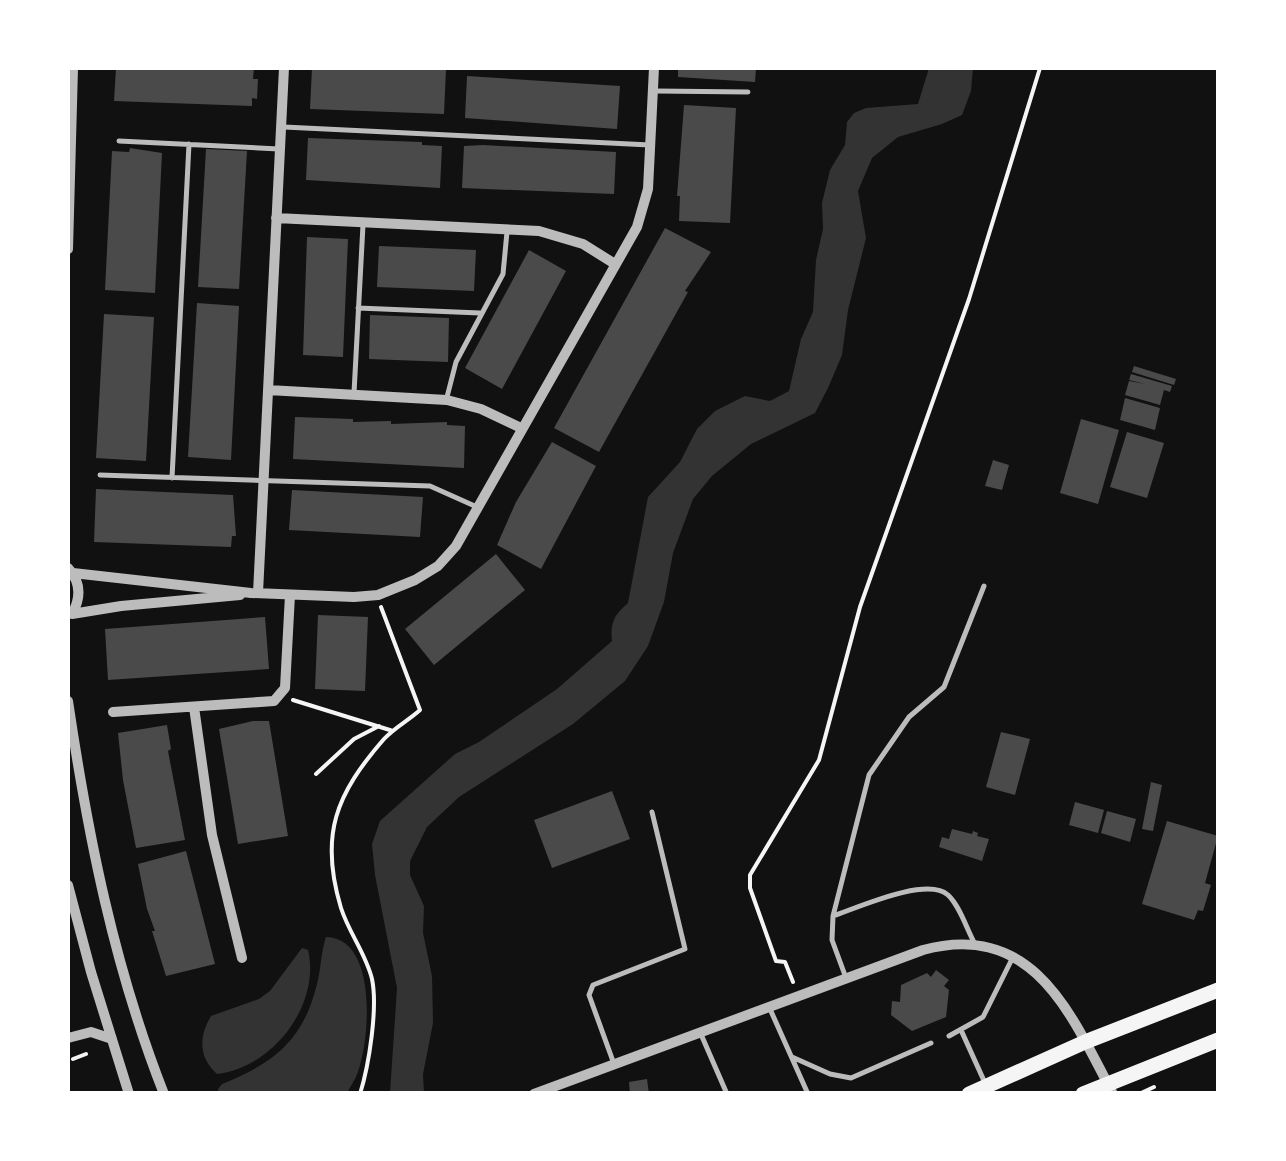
<svg xmlns="http://www.w3.org/2000/svg" width="1286" height="1161" font-family="Commissioner,sans-serif">
	<rect width="100%" height="100%" fill="#111"/>
	<!-- water -->
	<path fill="#333" d="M929,68h44l-2,23 -9,24 -20,9 -44,13 -26,21 -14,33 8,47 -18,72 -6,45 -14,33 -13,25 -64,31 -39,32 -19,23 -20,54 -9,49 -16,44 -23,35 -52,43 -114,73 -32,30 -17,34v14l14,31 -1,27 9,43 1,47 -10,51 1,19h-34l7,-105 -22,-113 -3,-31 8,-23 75,-67 24,-12 78,-53 55,-48c-2,-18 2,-26 16,-38l20,-106 32,-35 17,-33 18,-18 30,-15 25,5 19,-10 12,-52 12,-27 3,-52 7,-31 -1,-26 8,-33 15,-25 2,-23 7,-9 12,-5 52,-4z
		M326,937c50,1 44,95 34,128 -2,10 -8,19 -13,28h-128l-1,-4 4,-5c52,-21 81,-43 95,-100 4,-15 4,-32 9,-47z
		M302,948l6,2c13,54 -35,118 -91,124 -19,-17 -18,-38 -6,-58l48,-17 11,-8z"/>
	<!-- building -->
	<path fill="#4a4a4a" d="M116,68h138l-1,11h5l-1,20 -5,-1v8l-138,-5z
		M312,68l134,1 -2,45 -134,-5z
		M678,68h78l-1,14 -77,-5z
		M467,76l153,10 -3,43 -152,-11z
		M684,105l52,3 -6,115 -51,-2 1,-25h-3z
		M308,138l114,4v3l20,1 -2,42 -134,-8z
		M483,145l133,7 -2,42 -152,-6 2,-42z
		M130,148l32,5 -7,140 -50,-3 7,-139 17,1z
		M206,149l41,2 -8,138 -41,-2z
		M665,228l46,24 -26,39 3,1 -89,160 -45,-24z
		M307,237l41,2 -5,118 -40,-2z
		M379,246l97,4 -2,41 -97,-4z
		M529,250l37,21 -64,118 -37,-21z
		M197,303l42,3 -8,154 -43,-3z
		M104,314l50,3 -8,144 -50,-3z
		M370,315l79,3 -1,44 -79,-3z
		M1134,366l42,13 -2,6 -42,-13z
		M1131,374l41,12 -2,6 -6,-2 -4,15 -35,-10 4,-14 16,3 -16,-4z
		M1125,398l35,10 -5,22 -35,-10z
		M295,417l58,2v3l38,-1v3l56,-2v3l18,1 -1,42 -171,-9z
		M1081,419l38,11 -21,74 -38,-11z
		M1127,432l37,11 -17,55 -37,-11z
		M552,442l44,24 -55,103 -44,-24 19,-43z
		M993,460l16,5 -7,25 -17,-4z
		M96,489l137,6 3,41h-4l-1,11 -137,-5z
		M292,490l131,7 -3,40 -131,-7z
		M496,554l29,36 -91,75 -29,-36z
		M318,615l50,2 -3,74 -50,-2z
		M265,617l4,52 -161,11 -3,-51z
		M253,721h16l19,115 -50,8 -19,-115z
		M167,725l4,24 -3,2 17,89 -49,8 -13,-68 -5,-47z
		M1001,732l29,7 -15,56 -29,-8z
		M1151,782l11,3 -9,46 -11,-2z
		M612,791l18,48 -78,29 -18,-48z
		M1075,802l29,8 -6,23 -29,-8z
		M1107,811l29,8 -6,23 -29,-9z
		M1167,821l51,15 -13,47 6,2 -8,26 -5,-1 -4,10 -52,-16z
		M952,829l20,5 1,-3 5,2 -1,3 12,3 -7,22 -43,-14 3,-10 7,2z
		M186,851l29,113 -49,12 -14,-45h3l-8,-22 -9,-45z
		M936,970l13,10 -5,6 5,4 -3,27 -34,14 -21,-16 1,-14 8,1 1,-17 26,-12 4,4z
		M647,1079l2,15h-19l-1,-12z"/>
	<g fill="none" stroke-linecap="round" stroke-linejoin="round">
		<!-- path -->
		<path stroke="#f5f5f5" stroke-width="4" d="M293,700l100,31
			M316,774l38,-35 25,-13
			M793,982l-8,-20 -9,-1 -26,-73v-13l69,-115 41,-153 109,-308 71,-231
			M73,1059l13,-5
			M360,1094c9,-29 18,-86 12,-115 -6,-25 -23,-46 -31,-71 -22,-73 -5,-114 43,-169 10,-11 25,-19 36,-29l-39,-103
			M1139,1094l15,-7"/>
		<!-- service -->
		<path stroke="#bcbcbc" stroke-width="5" d="M656,91l92,1
			M284,127l366,18
			M119,141l160,8
			M358,308l122,5
			M354,393l9,-168
			M447,397l9,-35 47,-88 4,-42
			M100,475l330,11 47,21
			M172,478l17,-334
			M833,916l36,-141 40,-58 35,-30 40,-101
			M846,978l-14,-38 1,-24c24,-8 94,-40 115,-21 12,11 19,35 27,49
			M770,1009l38,85
			M961,1030l24,53
			M700,1032l27,62
			M949,1036l34,-19 30,-60
			M792,1057l38,17 21,4 80,-35
			M614,1064l-25,-69 4,-10 92,-36 -33,-137"/>
		<!-- minor -->
		<path stroke="#bcbcbc" stroke-width="10" d="M276,218l263,13 44,13 32,20
			M68,249l5,-181
			M268,390l179,10 34,9 40,19
			M68,568c13,14 13,30 4,46
			M73,573l178,20 103,4 24,-2 37,-15 23,-14 18,-20 181,-319 11,-38 6,-121
			M258,593l26,-525
			M72,614l49,-8 119,-11
			M68,701c20,135 46,266 96,393
			M194,707l18,128 30,123
			M113,712l161,-11 11,-13 5,-93
			M68,885l23,87 38,122
			M68,1038l23,-6 21,7
			M534,1094l389,-144c110,-30 148,64 190,144"/>
		<!-- primary -->
		<path stroke="#f5f5f5" stroke-width="15" d="M969,1094l116,-52 133,-52
			M1083,1094l135,-54"/>
	</g>
	<!-- border -->
	<rect width="1286" height="1161" fill="none" stroke="#ffffff" stroke-width="140"/>
</svg>
